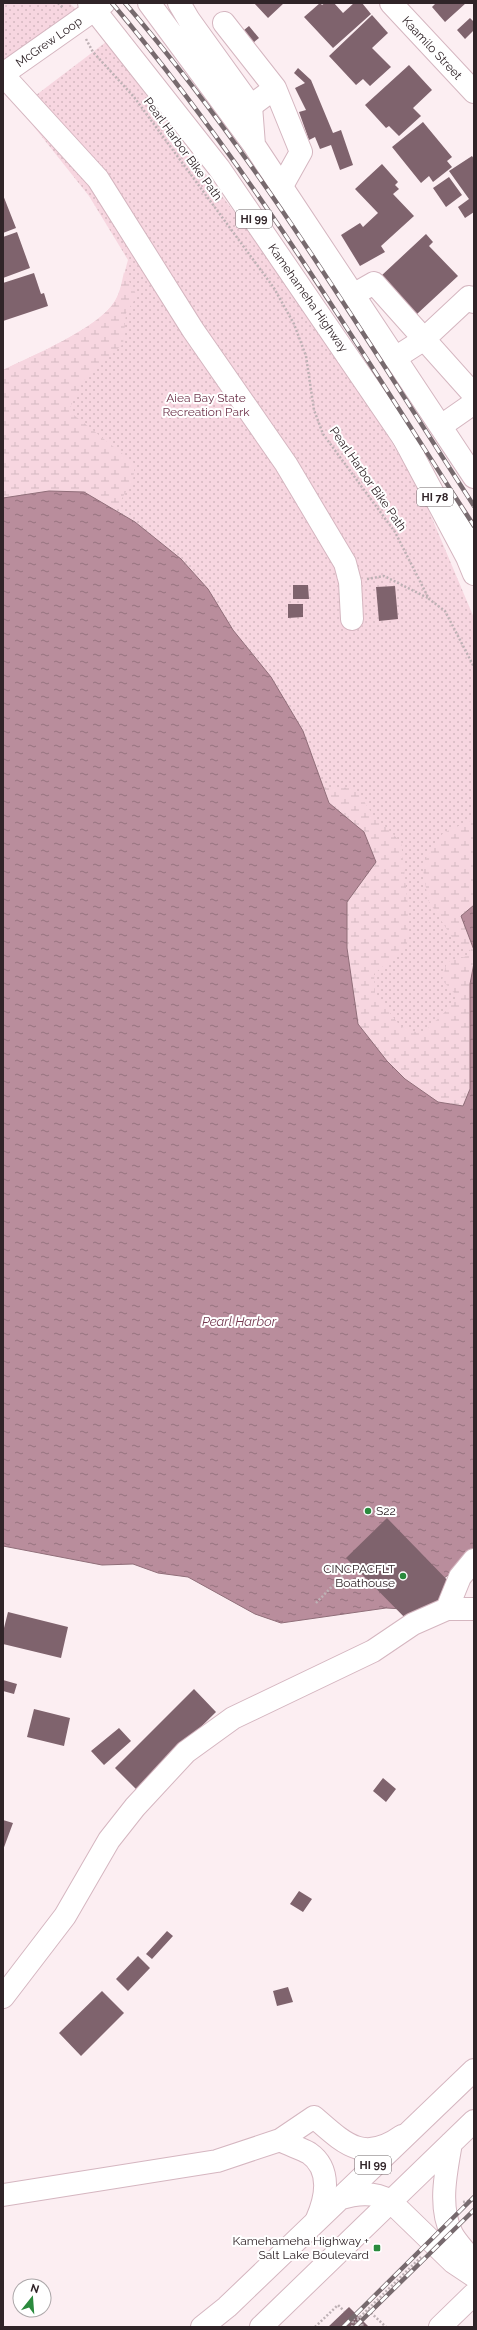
<svg xmlns="http://www.w3.org/2000/svg" width="477" height="2330" font-family="Raleway,sans-serif">
	<defs>
		<pattern id="grass-dots" width="8" height="8" patternUnits="userSpaceOnUse"><rect width="8" height="8" fill="#f7d6e0"/><path d="M2 2h.1M6 6h.1" fill="none" stroke="#d4b8c0" stroke-width="1.8" stroke-linecap="round"/></pattern>
		<pattern id="wetland-marsh" width="20" height="14" patternUnits="userSpaceOnUse"><rect width="20" height="14" fill="#f7d6e0"/><path d="M1 5h8M5 5V1M11 12h8M15 12V8" fill="none" stroke="#d4b8c0"/></pattern>
		<pattern id="water-ripples" width="26" height="14" patternUnits="userSpaceOnUse"><rect width="26" height="14" fill="#b98d9c"/><path d="M2 4q2-2 4 0t4 0M15 11q2-2 4 0t4 0" fill="none" stroke="#97737f"/></pattern>
	</defs>
	<rect width="100%" height="100%" fill="#fceef2"/>
	<!-- grass -->
	<path fill="url(#grass-dots)" d="M3,3h66l7,6 -73,55z
		M106,42l200,265 63,97 52,88 53,126v345l-5,60 -82,38 -58,-258 -121,-214 -27,-30 -46,-37 -51,-30 -81,-122c29,-14 96,-42 112,-69 7,-11 9,-28 13,-41l-39,-64 -70,-88z"/>
	<!-- wetland -->
	<path fill="url(#wetland-marsh)" d="M124,272l13,24 -11,17 -3,31 -44,40 -10,27 66,53 -2,16 -24,40 -106,-7v-143c29,-14 96,-42 112,-69 5,-8 7,-20 9,-29z
		M303,731l21,56 31,1 18,27 28,27 7,64 -1,40 -33,28 1,20 26,33 21,7 26,-25 9,-13 -15,-16 5,-18 27,-8 -4,135 -5,43 -109,-94 -58,-259z
		M472,820l2,2v131l-21,-14 -25,-39 -6,-36 21,-31z"/>
	<!-- water -->
	<path fill="url(#water-ripples)" stroke="#906e79" d="M49,491l35,1 51,30 46,37 27,30 25,41 38,47 32,54 26,72 35,29 12,30 -29,40v46l11,76 29,37 18,18 33,23 25,4 7,-17v-105l4,-21v592l-70,54 -18,-1 -105,15 -26,-9 -67,-37 -30,-4 -25,-9 -31,1 -99,-19v-1048z
		M474,905v45l-13,-34z"/>
	<!-- building -->
	<path fill="#7f636d" d="M254,3h30l-16,15z
		M320,3l2,2 3,-2h9l9,10 11,-10h8l9,11 -38,34 -29,-31z
		M436,3h30l-21,19 -13,-15z
		M372,15l16,18 -16,15 19,19 -21,19 -7,-7 -7,6 -27,-29z
		M470,18l4,4v8l-9,9 -8,-9z
		M249,26l10,12 -11,9 -10,-12z
		M409,65l23,25 -19,18 8,8 -22,20 -10,-10 -3,2 -21,-23z
		M298,68l13,12 22,53 8,-3 12,35 -13,5 -9,-25 -11,4 -5,-12 -6,3 -10,-28 7,-2 -11,-22 10,-5 -11,-10z
		M423,122l29,35 -5,4 5,6 -19,15 -4,-6 -8,7 -29,-36z
		M472,156l2,3v53l-9,6 -7,-11 11,-8 -20,-28z
		M382,164l16,18 -3,3 4,4 -6,5 21,22 -33,30 4,6 -25,14 -19,-31 19,-12 3,4 15,-14 -23,-24z
		M449,177l13,18 -16,12 -13,-19z
		M3,195l13,33 -13,5z
		M17,232l13,36 -27,10v-41z
		M426,234l7,8 -4,4 29,30 -41,38 -36,-38z
		M34,273l7,21 3,-1 4,13 -45,15v-38z
		M293,585h15l1,14h-16z
		M395,586l3,33 -19,2 -3,-34z
		M288,604h15v13l-15,1z
		M387,1518l67,69 -41,39 -67,-68z
		M8,1612l60,15 -7,31 -58,-14v-12z
		M3,1680l14,4 -3,10 -11,-3z
		M194,1689l22,23 -79,78 -22,-22z
		M34,1709l36,9 -6,28 -37,-9z
		M119,1728l12,13 -27,24 -13,-14z
		M383,1778l13,11 -10,13 -13,-11z
		M3,1820l10,3 -10,27z
		M299,1891l13,8 -9,13 -13,-8z
		M167,1931l6,5 -21,23 -6,-5z
		M138,1956l12,12 -22,23 -12,-12z
		M288,1987l5,15 -16,4 -4,-15z
		M102,1991l22,22 -43,43 -22,-23z
		M349,2307l20,20h-41z"/>
	<g fill="none" stroke-linecap="round" stroke-linejoin="round">
		<defs>
			<path id="minor" d="M391,3l83,89
				M224,23l51,65
				M3,74l101,-71
				M3,75l95,104 95,151 93,134 59,99 5,19 2,37
				M236,117l39,-29 26,64 -19,34
				M353,295l21,-12 100,112
				M395,358l28,-18 46,-43 5,5
				M441,426l33,-23
				M447,1609l13,-32 14,-17
				M3,1997l62,-81 44,-76 26,-33 51,-55 47,-34 140,-67 40,-27 34,-15h27
				M280,2140c9,5 20,8 29,13 23,16 17,45 8,66
				M3,2195l214,-34 63,-21 34,-23c30,26 49,47 88,19
				M440,2327l34,-33"/>
			<path id="major" d="M89,3l130,165 194,284
				M149,3l105,142 220,332
				M179,3l10,17 62,86 3,39
				M447,502l27,41
				M451,2143c-5,29 -13,64 1,91 6,11 16,19 22,30
				M338,2199c18,-5 35,-8 52,2l63,61 21,14
				M202,2327l25,-20 247,-237
				M261,2327l213,-206"/>
			<path id="highway" d="M403,437l64,120 7,17"/>
		</defs>
		<!-- minor casing -->
		<use href="#minor" stroke="#d5b6c0" stroke-width="24"/>
		<!-- major casing -->
		<use href="#major" stroke="#d5b6c0" stroke-width="24"/>
		<!-- highway casing -->
		<use href="#highway" stroke="#d5b6c0" stroke-width="24"/>
		<!-- path -->
		<path stroke="#beb1b5" stroke-width="2.5" stroke-dasharray="2 2" stroke-linecap="butt" d="M58,3l5,5
			M86,39l7,13 41,45 140,191 20,36 12,32 8,54 9,24 72,98 34,67 16,12 29,56
			M367,579l17,-3 44,22
			M316,1603l37,-38
			M463,2202l11,-2
			M368,2310l18,17
			M361,2320l2,7
			M315,2327l23,-22 6,6
			M352,2327l1,-8 7,-2
			M353,2327l7,-10 61,-60
			M356,2327l4,-1v-8"/>
		<!-- minor -->
		<use href="#minor" stroke="#fff" stroke-width="22"/>
		<!-- major -->
		<use href="#major" stroke="#fff" stroke-width="22"/>
		<!-- highway -->
		<use href="#highway" stroke="#fff" stroke-width="22"/>
		<defs>
			<path id="rail" d="M112,3c137,163 247,345 362,523
				M125,3c133,155 238,332 349,503
				M343,2327l131,-130
				M355,2327l119,-117"/>
		</defs>
		<!-- rail casing -->
		<use href="#rail" stroke="#776a6e" stroke-width="4.5"/>
		<!-- rail -->
		<use href="#rail" stroke="#fff" stroke-width="3" stroke-dasharray="9" stroke-linecap="butt"/>
	</g>
	<!-- markers -->
	<g fill="#2a8a3d" stroke="#fff" stroke-width="1.5">
		<circle cx="368" cy="1511" r="4"/>
		<circle cx="403" cy="1576" r="4"/>
		<rect x="373" y="2244" width="8" height="8" rx="2"/>
	</g>
	<g text-anchor="middle" stroke-width="4" stroke-linejoin="round" paint-order="stroke">
		<!-- shield labels -->
		<g fill="#fff" stroke="#6e6668" stroke-width="1">
			<rect x="236" y="210" width="36" height="18" rx="3"/>
			<rect x="417" y="488" width="36" height="18" rx="3"/>
			<rect x="355" y="2156" width="36" height="18" rx="3"/>
		</g>
		<g font-size="11" font-weight="bold" fill="#302428">
			<text x="254" y="223">HI 99</text>
			<text x="435" y="501">HI 78</text>
			<text x="373" y="2169">HI 99</text>
		</g>
		<!-- street labels -->
		<g font-size="12" fill="#302428" stroke="#fff">
			<text transform="translate(49 42) rotate(-35)" y="4">McGrew Loop</text>
			<text transform="translate(432 48) rotate(47)" y="4">Kaamilo Street</text>
			<text transform="translate(183 149) rotate(54)" y="4">Pearl Harbor Bike Path</text>
			<text transform="translate(308 298) rotate(55)" y="4">Kamehameha Highway</text>
			<text transform="translate(368 479) rotate(55)" y="4">Pearl Harbor Bike Path</text>
		</g>
		<!-- park labels -->
		<g font-size="12" fill="#6e344b" stroke="#fff">
			<text x="206" y="402">Aiea Bay State<tspan x="206" dy="14">Recreation Park</tspan></text>
		</g>
		<!-- poi labels -->
		<g font-size="12" fill="#302428" stroke="#fff" text-anchor="end">
			<text x="376" y="1515" text-anchor="start">S22</text>
			<text x="395" y="1573">CINCPACFLT<tspan x="395" dy="14">Boathouse</tspan></text>
			<text x="369" y="2245">Kamehameha Highway +<tspan x="369" dy="14">Salt Lake Boulevard</tspan></text>
		</g>
		<!-- water labels -->
		<g font-size="13" font-style="italic" fill="#743950" stroke="#fff">
			<text x="239" y="1326">Pearl Harbor</text>
		</g>
	</g>
	<!-- border -->
	<rect width="477" height="2330" fill="none" stroke="#302428" stroke-width="8"/>
	<!-- north arrow -->
	<g transform="translate(32 2298) rotate(17)"><circle r="19" fill="#ffffff" stroke="#aca7a9"/>
	<path d="M0-3L7 15L0 10L-7 15Z" fill="#2a8a3d"/>
	<text y="-6" font-size="11" font-weight="bold" text-anchor="middle" fill="#302428">N</text>
	</g>
</svg>
